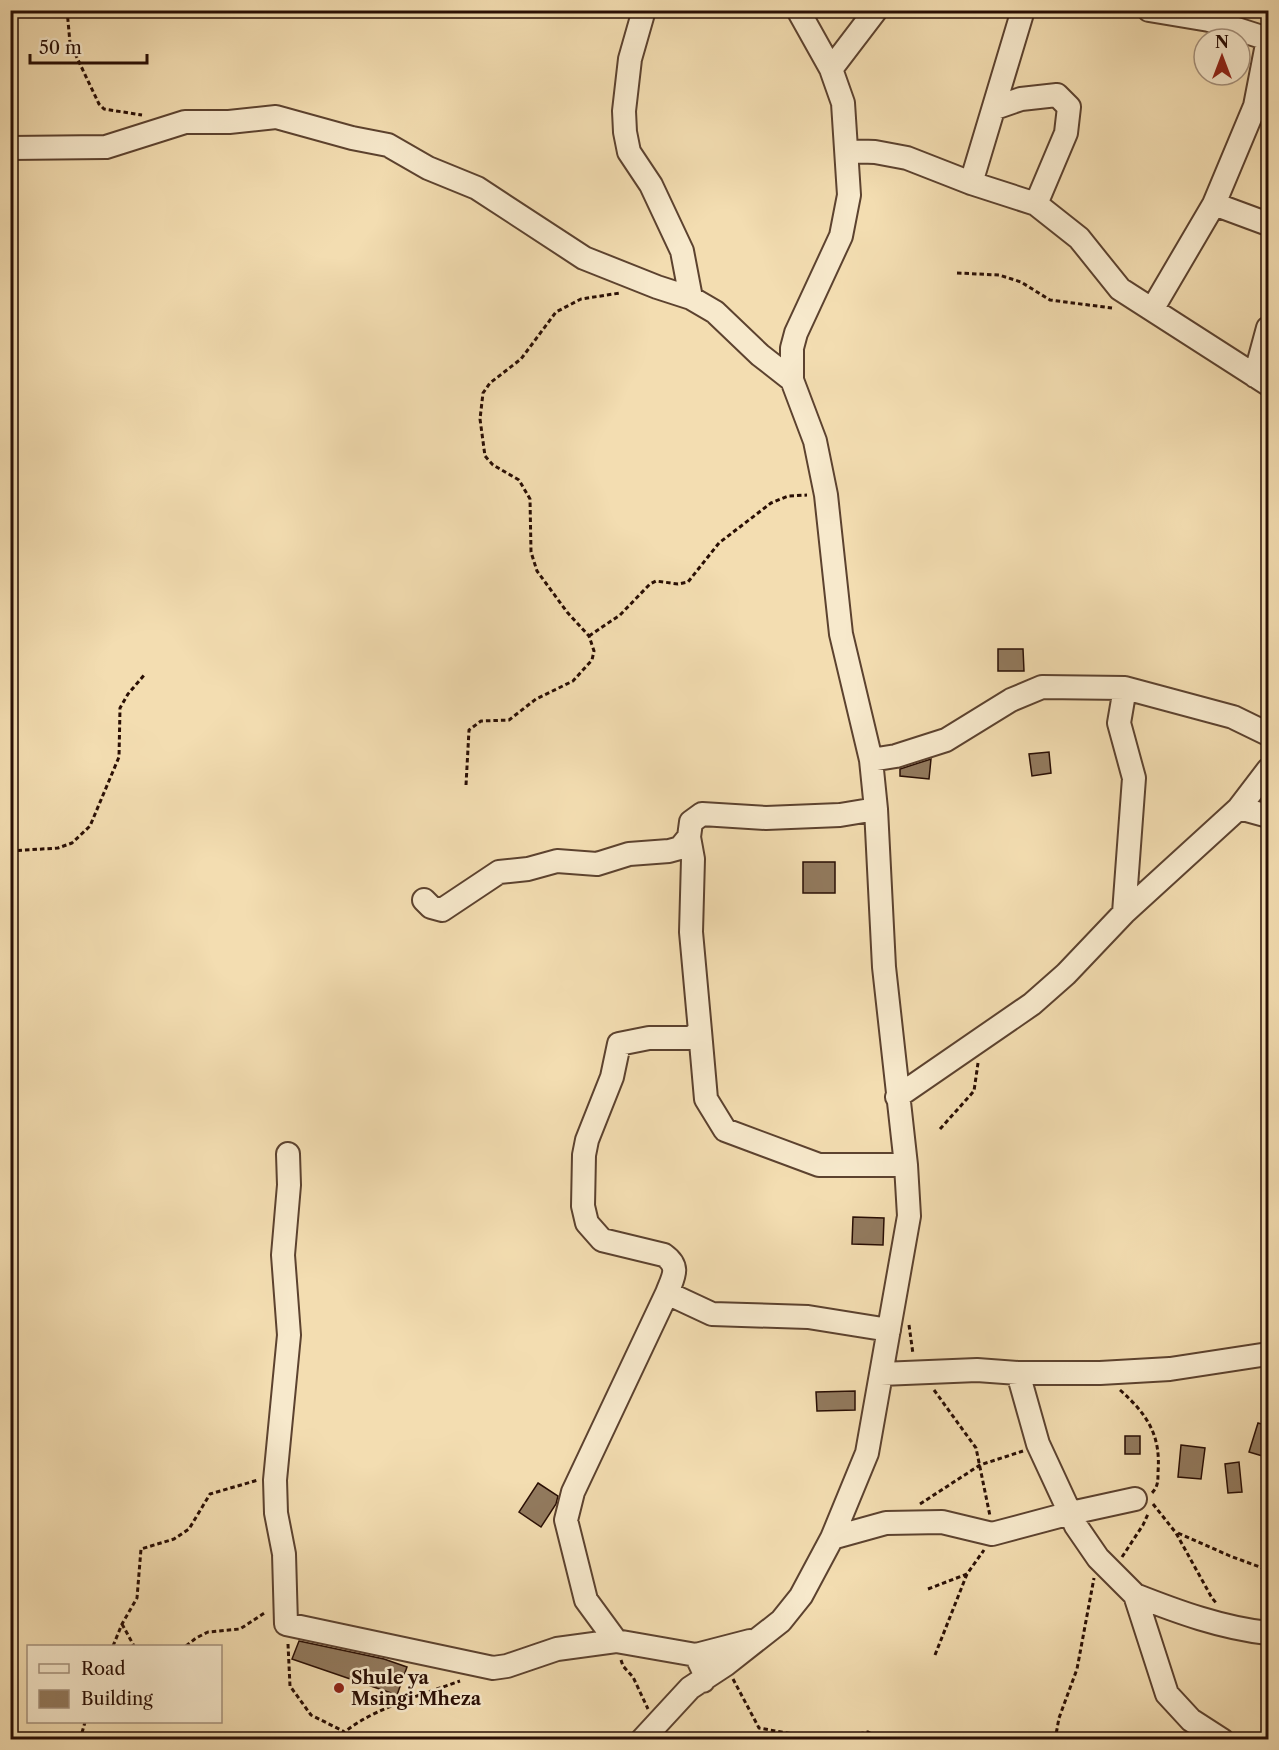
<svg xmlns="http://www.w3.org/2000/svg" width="1279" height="1750" font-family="'Libre Caslon Text',serif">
	<rect width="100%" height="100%" fill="#f3ddb1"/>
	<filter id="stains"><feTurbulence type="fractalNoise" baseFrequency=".00333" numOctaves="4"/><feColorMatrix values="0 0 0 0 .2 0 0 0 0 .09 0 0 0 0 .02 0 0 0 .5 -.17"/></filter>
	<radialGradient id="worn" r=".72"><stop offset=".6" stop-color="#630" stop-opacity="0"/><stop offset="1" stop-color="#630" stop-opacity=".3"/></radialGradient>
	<!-- building -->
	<path fill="#927a5e" stroke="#290e04" stroke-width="1.5" d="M998,649h25l1,22h-26z
		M1049,752l2,21 -19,3 -3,-22z
		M931,759l-2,20 -29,-3v-7z
		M803,862h32v31h-32z
		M853,1217l31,1 -1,27 -31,-1z
		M855,1391v19l-38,1 -1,-19z
		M1258,1423l11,3v25l-3,6 -17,-5z
		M1125,1436h15v18h-15z
		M1181,1445l24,3 -4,31 -23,-2z
		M1239,1462l3,30 -14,1 -3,-29z
		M538,1483l20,13 -2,8 -15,23 -22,-15z
		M299,1641l85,18 23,8 -10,28 -105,-36z"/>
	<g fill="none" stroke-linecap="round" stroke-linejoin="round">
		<defs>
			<path id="minor" d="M644,10l-14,49 -6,52 1,21 4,20 22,33 31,66 9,47
				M1149,10l60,10 59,19
				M831,69l45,-59
				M995,108l26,-9 36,-4 12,12 -3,26 -30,71
				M10,148l96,-1 79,-25h44l47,-5 76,21 36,7 40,23 49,20 107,70 73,29 34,11 24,14 45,43 32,25
				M847,151l28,1 32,6 64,25 65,21 43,34 41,51 148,95
				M971,183l52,-173
				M1214,204l54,20
				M1153,308l61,-104 41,-98 13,-67
				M1255,376l13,-48
				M871,760l25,-4 50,-16 65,-40 31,-13 83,1 108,29 35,17
				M1239,808l29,8
				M689,837l4,22 -2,73 9,99 -9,7h-42l-30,6 -7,33 -25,63 -3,15 -1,51 4,17 15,17 62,15c17,12 9,22 3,38l-94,199 -7,28 20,80 30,41 80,14 8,17 -1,9
				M424,900l7,7 11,3 57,-38 29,-3 29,-8 40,3 32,-10 40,-3 11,-3 9,-11 2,-15 11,-8 64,4 74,-3 36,-6
				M1124,913l10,-135 -15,-55 6,-35
				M700,1031l6,68 19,31 94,35h87
				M897,1097l135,-93 34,-30 58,-61 115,-105 29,-38
				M288,1154l1,31 -6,70 6,80 -14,145 1,33 8,41 2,70 207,44 14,-2 50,-17 59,-8
				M667,1293l45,21 96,3 81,13
				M1018,1373l20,71 38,82 22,32 37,37 32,99 24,26 31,20
				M881,1374l96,-4 41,3h82l70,-4 98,-15
				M832,1538l54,-15 56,-1 50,12 79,-21 64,-14
				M1135,1595c43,17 87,33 133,38
				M696,1655l54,-14
				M642,1740l48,-52 35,-23 56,-44 20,-25 31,-58 35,-85 42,-237 -3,-51 -22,-198 -8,-158 -5,-49 -30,-126 -15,-139 -11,-54 -23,-61v-32l4,-15 45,-97 8,-41 -6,-92 -12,-34 -33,-59"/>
		</defs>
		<!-- minor casing -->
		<use href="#minor" stroke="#5c422f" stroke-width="26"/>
		<!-- path -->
		<path stroke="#290e04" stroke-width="3" stroke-dasharray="4.5 3" stroke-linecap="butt" d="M67,10l3,33 29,61 5,5 38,6
			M957,273l42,2 22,7 29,18 62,8
			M589,636l31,-21 30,-31 6,-3 22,3 10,-2 31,-39 52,-40 17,-7 19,-1
			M466,785l3,-55 12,-9 28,-1 27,-21 37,-18 19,-21 2,-9 -5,-15 -22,-24 -30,-41 -6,-19 -1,-53 -11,-19 -26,-15 -8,-9 -5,-37 3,-26 7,-10 31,-24 35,-47 25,-13 39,-6
			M10,851l48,-3 14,-5 18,-17 29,-69 1,-49 8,-14 17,-20
			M940,1129l34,-38 4,-28
			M909,1325l4,29
			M934,1390l42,58 14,68
			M1120,1390c27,24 41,45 38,82 0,10 0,15 -7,22
			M920,1504l60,-39 43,-14
			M1153,1504l23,29 36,65 5,6
			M1178,1533l52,23 38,14
			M1122,1557l21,-32 5,-11
			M928,1589l39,-15 17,-24
			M122,1624l12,22
			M288,1644l2,42 21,29 32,16 5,9
			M113,1646l9,-22 15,-26 4,-49 33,-10 15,-10 21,-35 48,-14
			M186,1646l10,-8 12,-6 32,-3 26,-17
			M935,1655l32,-81
			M621,1660l2,6 10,11 15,32
			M733,1679l26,49 67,12
			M80,1740l5,-18
			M337,1740c21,-27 90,-47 123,-59
			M830,1740l38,-8 14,8
			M1055,1740l4,-22 18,-49 17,-91"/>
		<!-- minor -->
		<use href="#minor" stroke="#f7e9cc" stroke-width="22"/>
	</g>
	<!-- markers -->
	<circle fill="#8f2418" stroke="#f7e9cc" stroke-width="2" cx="339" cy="1688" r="6"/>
	<g text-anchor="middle" stroke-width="5" stroke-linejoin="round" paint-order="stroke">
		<!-- poi labels -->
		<g font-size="18" font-weight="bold" fill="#290e04" stroke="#f7e9cc" text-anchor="start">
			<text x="351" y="1684">Shule ya<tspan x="351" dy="21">Msingi Mheza</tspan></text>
		</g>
	</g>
	<!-- margin -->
	<rect width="1279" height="1750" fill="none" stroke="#f3ddb1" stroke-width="36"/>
	<rect x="12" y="12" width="1255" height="1726" fill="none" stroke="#290e04" stroke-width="3"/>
	<rect x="18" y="18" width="1243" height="1714" fill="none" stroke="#290e04" stroke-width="1.5"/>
	<!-- legend -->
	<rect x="27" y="1645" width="195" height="78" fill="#f7e9cc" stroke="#a5917c" stroke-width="1.5"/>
	<rect x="39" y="1664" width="30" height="9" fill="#f7e9cc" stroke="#a5917c" stroke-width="1.5"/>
	<text x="81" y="1675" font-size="18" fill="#290e04">Road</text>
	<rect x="39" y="1690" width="30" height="18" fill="#927a5e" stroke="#a5917c" stroke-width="1.5"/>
	<text x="81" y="1705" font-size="18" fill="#290e04">Building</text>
	<!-- north arrow -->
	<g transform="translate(1222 57)"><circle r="28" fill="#f7e9cc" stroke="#a5917c" stroke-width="1.5"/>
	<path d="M0-4.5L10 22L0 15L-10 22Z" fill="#8f2418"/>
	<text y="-9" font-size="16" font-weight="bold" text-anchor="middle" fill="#290e04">N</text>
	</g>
	<!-- scale -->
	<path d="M30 54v9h117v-9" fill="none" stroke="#290e04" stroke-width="3"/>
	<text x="39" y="54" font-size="18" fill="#290e04" stroke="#f7e9cc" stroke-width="4.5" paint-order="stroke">50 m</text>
	<rect width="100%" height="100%" filter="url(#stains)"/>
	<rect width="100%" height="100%" fill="url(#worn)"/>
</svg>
